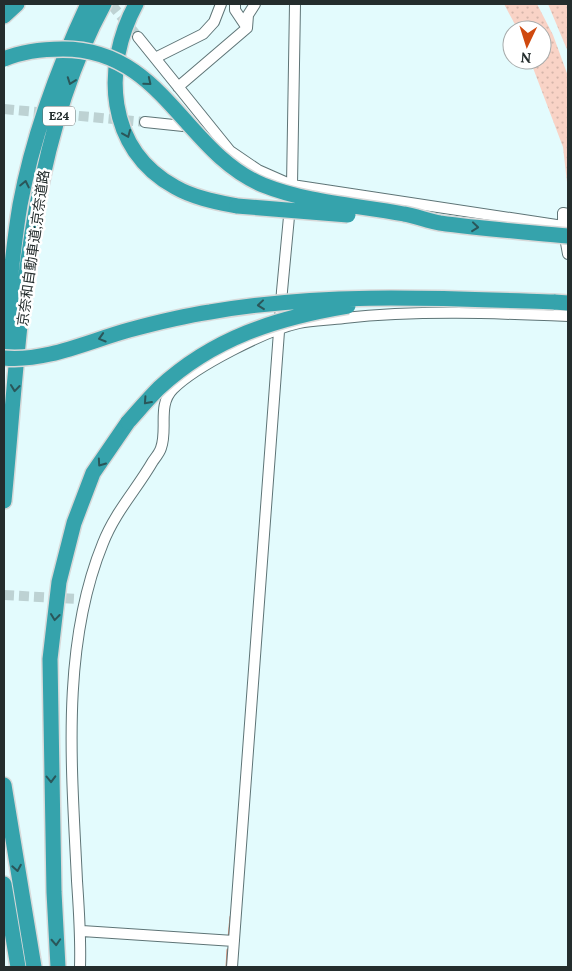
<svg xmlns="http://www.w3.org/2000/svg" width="572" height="971" font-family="Lora,'Noto Sans JP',serif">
	<defs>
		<pattern id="green-dots" width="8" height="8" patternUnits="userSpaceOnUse" patternTransform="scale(1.25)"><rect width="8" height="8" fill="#f9d3c6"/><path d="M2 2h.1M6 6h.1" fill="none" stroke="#d5b5aa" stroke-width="1.8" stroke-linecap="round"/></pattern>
	</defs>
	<rect width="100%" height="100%" fill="#e3fbfd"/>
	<!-- green -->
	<path fill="url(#green-dots)" d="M504,4h33l16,31 15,41v115l-5,-44 -33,-87h12v-30h-24z
		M548,4h20v48z"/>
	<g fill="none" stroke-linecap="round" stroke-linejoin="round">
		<!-- stream -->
		<path stroke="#d18971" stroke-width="3" d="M229,938l2,-21
			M227,967l1,-17"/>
		<!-- minor-tunnel -->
		<path stroke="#bdd2d3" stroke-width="10" stroke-dasharray="10 5" stroke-linecap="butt" d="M111,4l27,33
			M4,109l141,13
			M4,595l73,4"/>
		<defs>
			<path id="minor" d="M235,4v6l12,18
				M295,4l-3,181 271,41
				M138,37l92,114 28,19 34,15 -10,106 -50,676
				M155,58l48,-24 11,-12 7,-18
				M178,87l69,-59 1,-13 7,-11
				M145,122l48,5
				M568,214l-5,-1v13l5,28
				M82,931l152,10
				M80,967c1,-30 -1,-56 -3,-86 -5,-110 -17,-233 26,-338 12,-31 34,-54 50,-82 3,-4 7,-9 8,-13 7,-19 -4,-43 12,-59 23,-23 94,-59 126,-66 14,-3 30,-3 45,-5 75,-8 150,-5 224,-2"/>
			<path id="highway" d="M136,4c-34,63 -30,145 39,183 19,11 42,15 62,19
				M4,16l13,-12
				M554,302l14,1
				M4,349c4,-48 8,-97 16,-144 13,-70 38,-137 68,-201
				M4,501c16,-163 20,-350 100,-497
				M4,785l30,182
				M4,884l14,83
				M58,967l-4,-75 -4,-233 9,-77 15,-59 19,-50 35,-51"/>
		</defs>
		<!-- minor casing -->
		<use href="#minor" stroke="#5e7476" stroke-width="12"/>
		<!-- highway casing -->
		<use href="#highway" stroke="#d8d9d9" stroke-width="18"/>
		<!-- minor -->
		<use href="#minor" stroke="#fff" stroke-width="10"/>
		<!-- highway -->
		<use href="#highway" stroke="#35a3ac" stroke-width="15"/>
		<defs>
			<path id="highway-bridge" d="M4,59c19,-8 38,-10 59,-10 100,0 122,104 200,136 45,18 94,20 141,29 12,2 24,7 36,9 43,6 86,9 128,13
				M237,206l111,9
				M4,358c42,4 85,-17 125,-28 26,-7 54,-14 81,-18 114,-20 229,-14 344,-10
				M128,422c10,-11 20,-23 31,-34 54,-50 117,-70 189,-82"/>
		</defs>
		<!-- highway-bridge casing -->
		<use href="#highway-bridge" stroke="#d8d9d9" stroke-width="18" stroke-linecap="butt"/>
		<!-- highway-bridge -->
		<use href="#highway-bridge" stroke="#35a3ac" stroke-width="15"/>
	</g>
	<!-- one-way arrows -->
	<defs><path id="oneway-chevron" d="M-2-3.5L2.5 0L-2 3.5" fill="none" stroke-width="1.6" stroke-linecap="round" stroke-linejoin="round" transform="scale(1.25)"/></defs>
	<g stroke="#2a5659">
		<use href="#oneway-chevron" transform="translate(71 81) rotate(110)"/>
		<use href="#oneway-chevron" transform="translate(148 82) rotate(39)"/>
		<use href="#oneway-chevron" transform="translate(127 134) rotate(67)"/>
		<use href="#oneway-chevron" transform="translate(25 184) rotate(-78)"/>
		<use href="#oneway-chevron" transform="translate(475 227) rotate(6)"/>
		<use href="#oneway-chevron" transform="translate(261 305) rotate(174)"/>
		<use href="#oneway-chevron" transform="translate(102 338) rotate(163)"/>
		<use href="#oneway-chevron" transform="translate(15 388) rotate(96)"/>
		<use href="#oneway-chevron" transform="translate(147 401) rotate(132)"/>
		<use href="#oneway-chevron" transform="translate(101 463) rotate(125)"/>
		<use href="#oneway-chevron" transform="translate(55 617) rotate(97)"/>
		<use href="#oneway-chevron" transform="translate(51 779) rotate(89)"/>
		<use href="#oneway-chevron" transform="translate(17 868) rotate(80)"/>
		<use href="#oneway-chevron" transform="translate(56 942) rotate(87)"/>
	</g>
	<g text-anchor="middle" stroke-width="5" stroke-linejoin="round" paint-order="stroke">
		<!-- shield labels -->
		<rect fill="#fff" stroke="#666c6c" stroke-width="1" x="43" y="106.5" width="32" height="19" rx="4"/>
		<g font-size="12" font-weight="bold" fill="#242d2d">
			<text x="59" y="120">E24</text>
		</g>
		<!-- street labels -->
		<g font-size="14" fill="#242d2d" stroke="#fff">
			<text transform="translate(33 248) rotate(-82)" y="5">京奈和自動車道;京奈道路</text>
		</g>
	</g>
	<!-- border -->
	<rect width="572" height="971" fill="none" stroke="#242d2d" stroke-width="10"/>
	<!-- north arrow -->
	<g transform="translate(527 45) rotate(184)"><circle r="24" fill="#ffffff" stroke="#a7abab"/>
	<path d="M0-4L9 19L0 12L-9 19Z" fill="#cf490f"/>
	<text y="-8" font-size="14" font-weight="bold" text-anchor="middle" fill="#242d2d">N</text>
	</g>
</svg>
